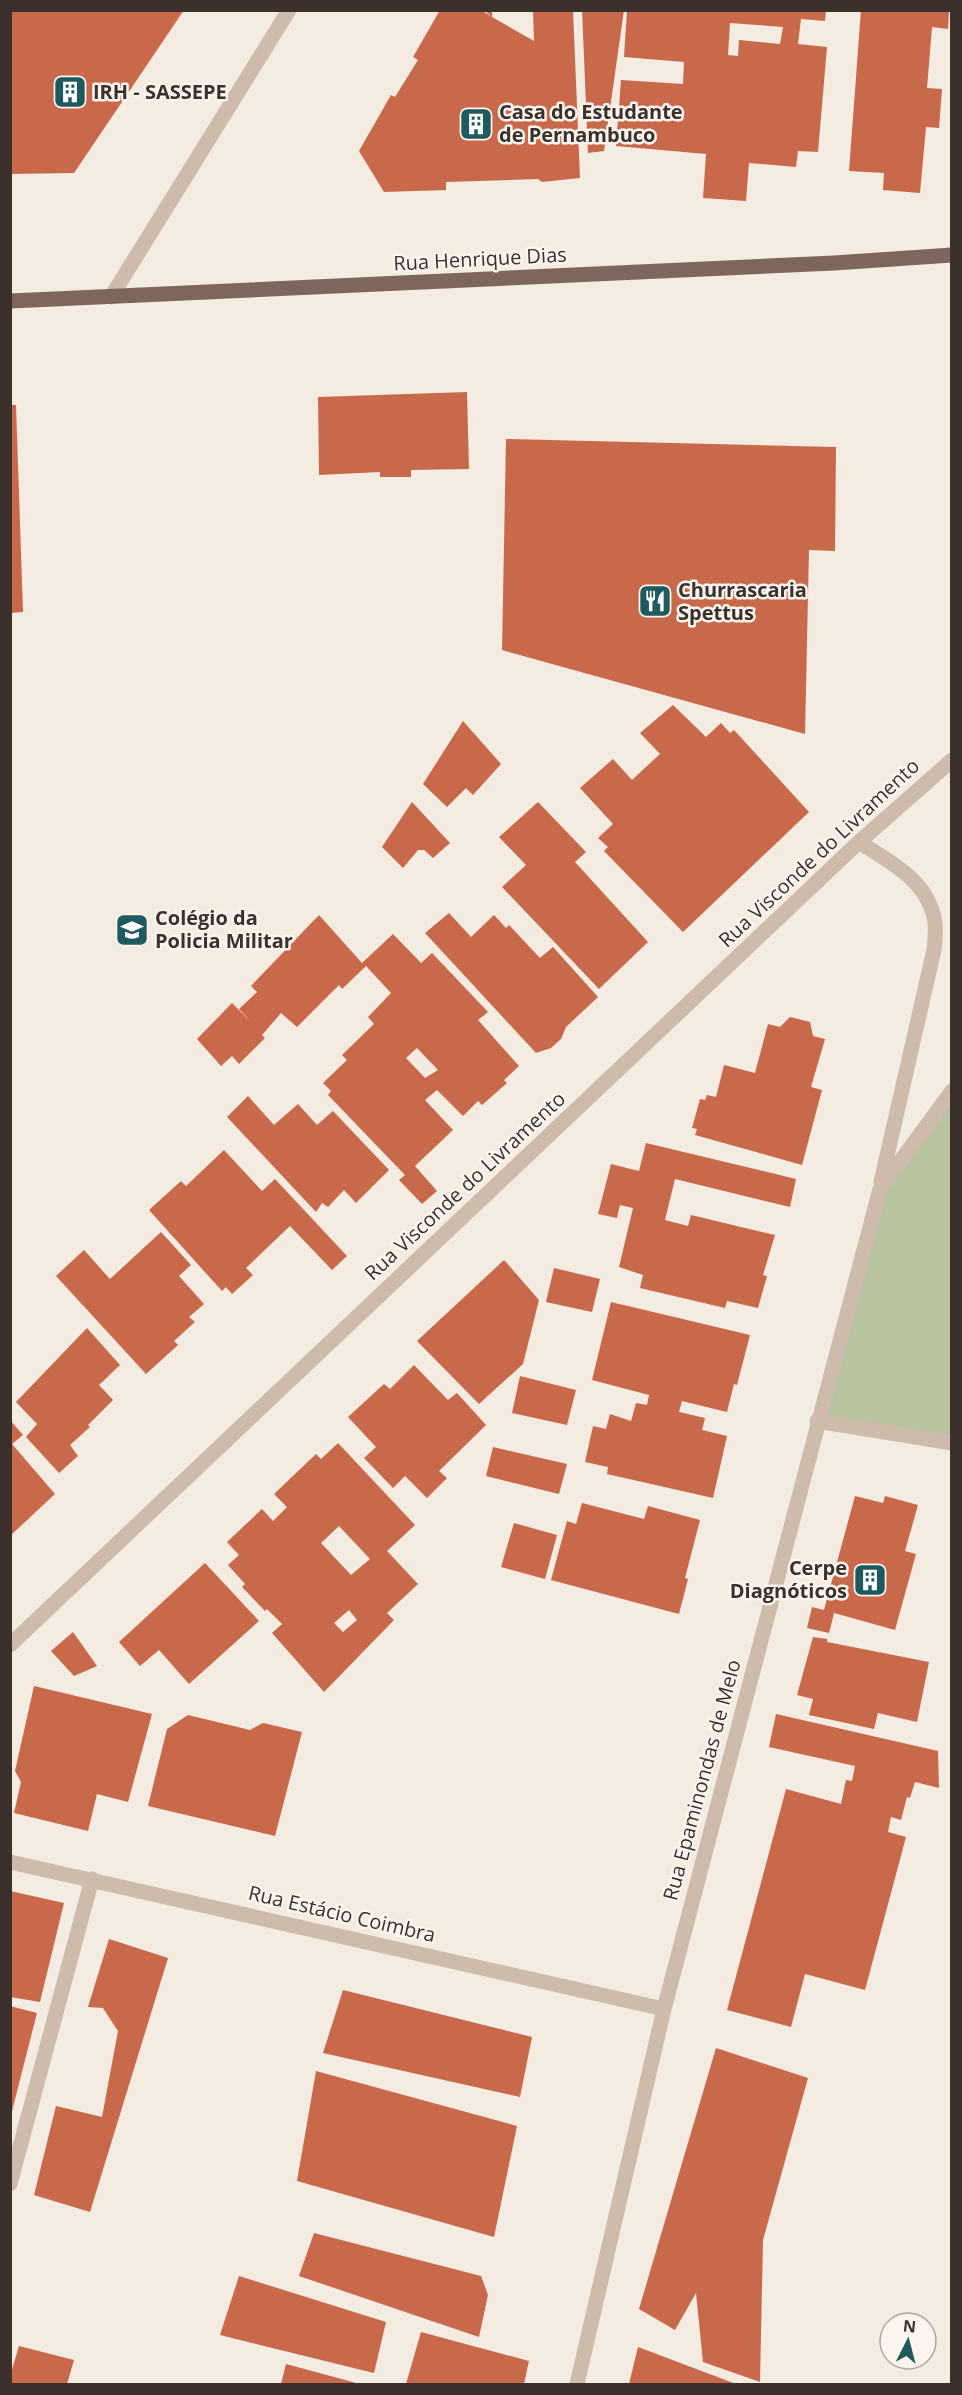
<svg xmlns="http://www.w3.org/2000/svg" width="962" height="2395" font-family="'Open Sans',sans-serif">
	<rect width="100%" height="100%" fill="#f4ebe1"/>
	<!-- green -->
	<path fill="#b8c4a0" d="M951,1091v352l-134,-22 63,-232z"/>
	<!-- building -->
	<path fill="#c8694b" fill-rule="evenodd" d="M10,10h174l-110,163 -64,1z
		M440,10h41l11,7 -8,-7h8v7l42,24 -1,-31h40l7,168 -38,4 -4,-3 -92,3v8l-62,2 -25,-41 32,-56 4,2 23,-37 -5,-3z
		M582,10h42l-20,141 -16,2z
		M627,10h199l-1,11 -24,-2 -3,25 29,3 -9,105 -20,-1 -2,16 -47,-4 -3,38 -43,-3 3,-44 -90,-8 5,-66 62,4 1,-22 -60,-5zM730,23l53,4 -3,17 -41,-4 -1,16 -10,-1z
		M861,10h88l-1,19 -16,-2 -5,61 15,1 -3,39 -13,-1 -6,66 -37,-3 1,-17 -35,-2z
		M467,392l2,77 -58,1v7h-31v-5l-61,3 -1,-78z
		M10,405h6l7,207 -13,1z
		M506,439l330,8 -1,104 -26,-1 -4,184 -303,-84z
		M673,705l33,32 15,-14 9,10 4,-3 75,82 -126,120 -79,-81 4,-4 -10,-9 15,-14 -33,-36 33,-29 19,21 28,-26 -20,-21z
		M463,721l38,43 -28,31 -7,-7 -19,19 -24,-23z
		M412,802l38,41 -17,15 -9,-8h-6l-15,18 -21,-21z
		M538,802l48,50 -11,10 73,80 -49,47 -97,-102 24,-22 -27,-28z
		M449,913l22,24 23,-22 12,13 3,-3 31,33 13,-11 45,50 -32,30 -5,12 -10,9 -15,5 -111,-120z
		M319,915l43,48 31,-29 28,29 11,-10 56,59 -10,8 41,46 -15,14 3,3 -25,22 -4,-4 -15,15 -26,-26 -12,10 28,30 -38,36 22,25 -15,13 -23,-24 6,-5 -77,-80 3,-4 -8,-8 24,-23 -5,-5 32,-31 -6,-7 23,-24 -25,-27 -24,23 -3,-4 -42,42 -16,-14 -19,22 3,3 -26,26 -7,-8 -11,10 -24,-27 35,-36 18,18 -11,-12 18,-17 -6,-6zM417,1048l21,22 -13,8 -19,-20z
		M790,1017l20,5 3,14 12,3 -14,48 11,3 -20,75 -107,-30 2,-6 -5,-1 8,-29 5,1 2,-5 9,2 8,-32 31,8 13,-49 12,3z
		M248,1096l26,29 24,-21 19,21 16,-14 56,59 -33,33 -12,-13 -16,17 -6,-4 -6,9 -89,-95z
		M646,1143l150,36 -6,28 -115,-28 -10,41 23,6 3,-11 84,20 -12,40 4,1 -9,32 -31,-7 -2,7 -85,-20 3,-13 -24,-8 14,-59 -13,-3 -3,13 -19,-4 13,-50 28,7z
		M224,1150l38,41 13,-12 72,77 -15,14 -42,-44 -44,42 7,7 -21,19 -6,-7 -4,4 -73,-81 32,-29 5,5z
		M161,1232l30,33 -12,11 25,28 -15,13 6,5 -21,19 4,4 -32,29 -90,-98 28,-26 26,29z
		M504,1260l35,40 -16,64 -44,40 -62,-63z
		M554,1268l46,11 -8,33 -46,-10z
		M611,1302l139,33 -13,50 -3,-1 -7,28 -45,-11 -3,11 26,6 -3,12 25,6 -14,62 -106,-24 1,-7 -23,-5 8,-36 13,3 4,-15 21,7 5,-18 11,2 2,-10 -57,-15z
		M87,1328l33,37 -21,20 14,15 -25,25 2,2 -20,18 8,11 -19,17 -33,-36 11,-13 -21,-22z
		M414,1365l34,35 9,-7 29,32 -47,46 8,7 -20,20 -22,-22 -12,12 -29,-30 12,-11 -28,-30 36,-33 6,5z
		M520,1376l56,14 -9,35 -55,-12z
		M10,1420l13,15 -11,9 43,50 -45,42z
		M338,1443l77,82 -28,26 31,33 -31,29 7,7 -70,72 -52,-59 10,-9 -15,-15 -2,2 -23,-24 3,-3 -17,-19 11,-10 -12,-13 35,-33 11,12 14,-14 -13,-13 42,-40 5,5zM339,1526l31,33 -19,16 -30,-32zM349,1610l8,10 -14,12 -9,-9z
		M493,1447l74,17 -8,30 -73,-18z
		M855,1496l28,7 2,-7 33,9 -13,46 11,3 -21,76 -61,-17 -5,20 -22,-5 5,-21 12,3z
		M582,1503l62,16 4,-13 52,14 -15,58 3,1 -9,35 -128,-34 16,-59 9,3z
		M514,1523l43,12 -12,44 -44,-12z
		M205,1563l54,58 -70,63 -30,-34 -19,16 -21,-24z
		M73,1632l24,34 -23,10 -23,-25z
		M813,1637l14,2v3l102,20 -12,60 -39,-9 -4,16 -65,-14 4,-16 -16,-4z
		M34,1686l118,28 -24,88 -31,-8 -9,37 -74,-18 7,-31 -6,-11z
		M776,1714l162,37 1,37 -24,-6 -5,16 -3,-1 -6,23 -10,-3 -3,15 18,5 -41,153 -60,-16 -14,53 -64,-17 59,-221 55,15 5,-24 6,1 3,-15 -86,-19z
		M188,1715l62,15 13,-7 39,9 -27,104 -127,-30 19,-77z
		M10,1891l54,12 -24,99 -30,-5z
		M109,1939l59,19 -78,254 -56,-17 22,-89 46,11 16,-86 -15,-23 -15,-1z
		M343,1990l189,47 -12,60 -197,-44z
		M10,2006l27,7 -26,102h-1z
		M716,2048l92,30 -45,162 -3,142 -57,-20 -7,-69 -21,37 -36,-21z
		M316,2071l201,55 -23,111 -197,-56z
		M314,2233l167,43 7,19 -9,42 -180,-61z
		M239,2276l147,46 -12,51 -154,-38z
		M421,2332l108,29 -5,23h-118z
		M19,2346l55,14 -7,24h-57v-8z
		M638,2347l98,37h-107z
		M286,2364l74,20h-79z"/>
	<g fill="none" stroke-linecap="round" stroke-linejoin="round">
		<!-- minor -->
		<path stroke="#cdbbac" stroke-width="15" d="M111,297l178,-287
			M859,842c32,21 69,38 76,80 1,9 0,19 -1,28l-53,232
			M817,1421l135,22
			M10,1645l849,-803 93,-82
			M10,1862l654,147
			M10,2184l82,-305
			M577,2384l87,-375 216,-820 72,-98"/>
		<!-- major -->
		<path stroke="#7d675c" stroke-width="15" d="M10,301l824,-38 118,-8"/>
	</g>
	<!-- icons -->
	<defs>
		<symbol id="building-square" viewBox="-11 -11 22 22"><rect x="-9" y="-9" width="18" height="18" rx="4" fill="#1f5a5e" stroke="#fbf5ee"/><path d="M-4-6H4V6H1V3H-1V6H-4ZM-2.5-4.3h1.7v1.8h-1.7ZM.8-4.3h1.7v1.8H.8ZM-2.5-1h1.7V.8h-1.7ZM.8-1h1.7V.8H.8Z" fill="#fff"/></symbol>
		<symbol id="restaurant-square" viewBox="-11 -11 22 22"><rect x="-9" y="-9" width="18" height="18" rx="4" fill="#1f5a5e" stroke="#fbf5ee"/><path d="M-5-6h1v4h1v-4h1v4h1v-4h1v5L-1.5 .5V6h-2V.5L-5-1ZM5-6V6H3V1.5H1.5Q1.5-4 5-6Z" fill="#fff"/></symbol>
		<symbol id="school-square" viewBox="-11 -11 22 22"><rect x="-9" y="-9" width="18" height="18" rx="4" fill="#1f5a5e" stroke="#fbf5ee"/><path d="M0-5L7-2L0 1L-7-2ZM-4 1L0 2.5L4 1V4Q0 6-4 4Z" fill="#fff"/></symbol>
	</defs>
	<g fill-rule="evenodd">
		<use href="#building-square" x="51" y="73" width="38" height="38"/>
		<use href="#building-square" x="457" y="105" width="38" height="38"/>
		<use href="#restaurant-square" x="636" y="582" width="38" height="38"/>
		<use href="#school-square" x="113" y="911" width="38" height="38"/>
		<use href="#building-square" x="851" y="1561" width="38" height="38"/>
	</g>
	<g text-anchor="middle" stroke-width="5" stroke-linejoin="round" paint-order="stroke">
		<!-- poi labels -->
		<g font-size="20" font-weight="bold" fill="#3b302b" stroke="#fbf5ee" text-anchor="start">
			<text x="93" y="99">IRH - SASSEPE</text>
			<text x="499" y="119">Casa do Estudante<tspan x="499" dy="23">de Pernambuco</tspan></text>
			<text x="678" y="597">Churrascaria<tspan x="678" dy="23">Spettus</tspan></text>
			<text x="155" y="925">Colégio da<tspan x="155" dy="23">Policia Militar</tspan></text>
			<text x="847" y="1575" text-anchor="end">Cerpe<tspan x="847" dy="23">Diagnóticos</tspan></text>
		</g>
		<!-- street labels -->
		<g font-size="20" fill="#3b302b" stroke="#fbf5ee">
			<text transform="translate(480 259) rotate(-3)" y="7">Rua Henrique Dias</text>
			<text transform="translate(819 853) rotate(-43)" y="7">Rua Visconde do Livramento</text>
			<text transform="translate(465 1186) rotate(-43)" y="7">Rua Visconde do Livramento</text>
			<text transform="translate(702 1780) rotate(-75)" y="7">Rua Epaminondas de Melo</text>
			<text transform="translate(342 1914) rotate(13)" y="7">Rua Estácio Coimbra</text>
		</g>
	</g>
	<!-- border -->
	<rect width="962" height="2395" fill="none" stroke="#3b302b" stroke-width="24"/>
	<!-- north arrow -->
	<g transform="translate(908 2341) rotate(6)"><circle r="28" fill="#fbf5ee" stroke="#aea6a0" stroke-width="1.5"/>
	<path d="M0-4.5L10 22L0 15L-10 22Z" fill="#1f5a5e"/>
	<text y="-9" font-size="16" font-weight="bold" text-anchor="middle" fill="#3b302b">N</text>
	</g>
</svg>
